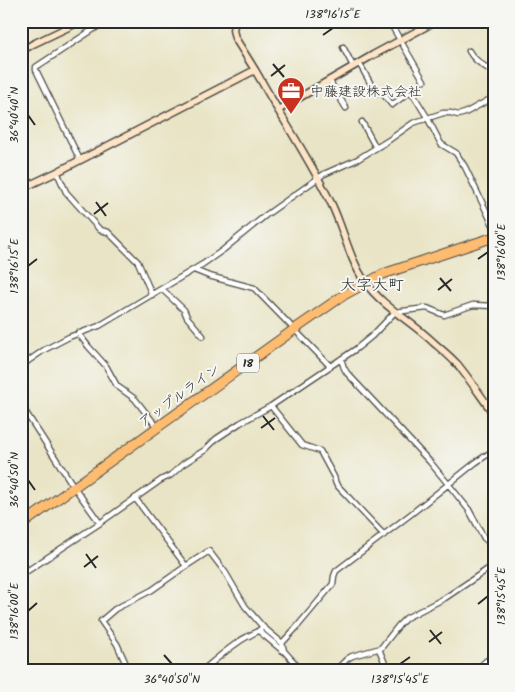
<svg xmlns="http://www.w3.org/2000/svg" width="515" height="692" font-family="Kalam,'Klee One',sans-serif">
	<rect width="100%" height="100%" fill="#f6f6f2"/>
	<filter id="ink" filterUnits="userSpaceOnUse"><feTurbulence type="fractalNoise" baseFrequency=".02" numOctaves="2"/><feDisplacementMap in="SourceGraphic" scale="10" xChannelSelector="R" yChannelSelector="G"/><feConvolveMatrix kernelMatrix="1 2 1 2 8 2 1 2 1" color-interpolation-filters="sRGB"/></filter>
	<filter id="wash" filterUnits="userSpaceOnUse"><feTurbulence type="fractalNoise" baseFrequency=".0096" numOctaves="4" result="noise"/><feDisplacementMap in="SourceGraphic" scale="20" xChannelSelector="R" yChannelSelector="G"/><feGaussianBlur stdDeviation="1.12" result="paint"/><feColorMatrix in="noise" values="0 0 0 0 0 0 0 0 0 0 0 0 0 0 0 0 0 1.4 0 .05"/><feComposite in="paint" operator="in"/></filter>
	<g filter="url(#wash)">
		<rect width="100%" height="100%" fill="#e9e4c5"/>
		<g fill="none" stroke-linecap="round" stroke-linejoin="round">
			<!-- stream -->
			<path stroke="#6cc3e9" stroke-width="1" d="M428,306l8,3"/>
		</g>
	</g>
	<g filter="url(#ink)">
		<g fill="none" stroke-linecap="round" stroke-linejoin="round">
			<defs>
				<path id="street" d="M389,21l35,60
					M343,47l10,19
					M469,51c5,10 16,15 25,22
					M359,63l17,30 4,-3 12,15 19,-14 16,26 14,27 15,9 9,14 29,60
					M329,80l17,28
					M362,122l14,26
					M80,160l-44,-90v-3l67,-44 2,-2
					M57,172l9,20 34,38 8,2 30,30 14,33
					M194,270l15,6 45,12 76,78
					M162,289l22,21 3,7 16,19
					M78,333l10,13 18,20 11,20 18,13 22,28
					M341,359l3,9 3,5 83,89 19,23 20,25 15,28 10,9
					M21,366l23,-16 25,-13 30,-11 104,-62 20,-14 43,-35 58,-41 34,-15 31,-19 24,-17 30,-10h8l7,2 7,-2 29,-16
					M21,405l53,82 26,36
					M271,406l31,39 18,6 14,26 2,7 48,51
					M135,498l51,68
					M21,562l6,8
					M21,575l79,-52 61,-43 10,-5 12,-11 22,-14 11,-11 24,-16 31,-17 85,-57 16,-13 23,-24 32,-4 17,7 29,-10 21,1
					M259,631l24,20
					M282,643l14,-15 37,-44 1,-8 2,-5 75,-57 64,-51 19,-13
					M379,649l9,22
					M129,671l-12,-27 -16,-23 14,-12 37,-19 34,-24 23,-15 16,21 20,34 18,21 19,16 2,8 18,20
					M202,671c12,-10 24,-21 38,-30 7,-5 17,-8 23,-14
					M335,671l12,-12 5,-3 29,-8 18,-23 7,-7 39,-20 43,-29 6,-7
					M475,671l11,-10 8,-4"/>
				<path id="secondary" d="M235,21l-2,9 2,8 20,32
					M21,51l12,-7 48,-23
					M278,110c19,31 38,62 54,95 12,26 17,53 33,77 18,25 46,39 68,60 8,7 18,15 25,23 13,16 24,33 36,49
					M21,189l36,-17 198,-102 23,40 95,-55 63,-34"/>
				<path id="highway" d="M21,525l274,-196 49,-34 39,-21 111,-37"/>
			</defs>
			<!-- street casing -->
			<use href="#street" stroke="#484742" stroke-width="7"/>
			<!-- secondary casing -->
			<use href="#secondary" stroke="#484742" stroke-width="9"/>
			<!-- highway casing -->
			<use href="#highway" stroke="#484742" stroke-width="11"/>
			<!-- street -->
			<use href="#street" stroke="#fff" stroke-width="4.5"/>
			<!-- secondary -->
			<use href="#secondary" stroke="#fee4c6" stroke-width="6"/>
			<!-- highway -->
			<use href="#highway" stroke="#fdbc70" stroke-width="9"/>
		</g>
	</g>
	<!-- ticks -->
	<path fill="none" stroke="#2b2b2b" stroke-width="2" d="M323,35l10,-7M273,64l11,13M271,76l14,-11M28,115l7,10M96,202l10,14M94,214l14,-11M478,259l10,-7M28,266l9,-7M440,278l11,13M438,290l14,-11M263,416l11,14M261,428l14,-10M28,480l7,10M86,554l10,14M84,567l14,-11M478,604l10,-8M28,611l9,-8M430,630l11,14M429,642l13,-10M164,655l8,9M400,664l10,-7"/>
	<!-- icons -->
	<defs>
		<symbol id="office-pin" viewBox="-11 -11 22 30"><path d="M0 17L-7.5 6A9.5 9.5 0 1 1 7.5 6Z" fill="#c8321e" stroke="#f6f6f2"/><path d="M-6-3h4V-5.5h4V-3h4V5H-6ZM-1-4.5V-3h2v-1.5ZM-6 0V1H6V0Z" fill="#fff"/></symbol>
	</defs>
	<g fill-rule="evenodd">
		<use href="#office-pin" x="275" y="75" width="32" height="43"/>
	</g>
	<g text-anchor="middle" stroke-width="4" stroke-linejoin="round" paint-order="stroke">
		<!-- shield labels -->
		<rect fill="#f6f6f2" stroke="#686867" stroke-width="1" x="237" y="353.5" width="22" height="19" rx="4"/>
		<g font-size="12" font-weight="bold" fill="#2b2b2b">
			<text x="248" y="367">18</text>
		</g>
		<!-- poi labels -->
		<g font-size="14" fill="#2b2b2b" stroke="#f6f6f2" text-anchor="start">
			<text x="310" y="96">中藤建設株式会社</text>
		</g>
		<!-- street labels -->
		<g font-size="14" fill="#2b2b2b" stroke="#f6f6f2">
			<text transform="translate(179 395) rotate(-36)" y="5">アップルライン</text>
		</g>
		<!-- quarter labels -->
		<g font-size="16" fill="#2b2b2b" stroke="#f6f6f2">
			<text x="372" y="290">大字大町</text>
		</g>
	</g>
	<!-- margin -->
	<rect width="515" height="692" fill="none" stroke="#f6f6f2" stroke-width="55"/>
	<rect x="28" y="28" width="460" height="636" fill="none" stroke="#2b2b2b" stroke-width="2"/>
	<g font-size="12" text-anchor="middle" fill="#2b2b2b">
		<text x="333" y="18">138°16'15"E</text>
		<text transform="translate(14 115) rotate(-90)" y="4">36°40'40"N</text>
		<text transform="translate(501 252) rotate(-90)" y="4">138°16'00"E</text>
		<text transform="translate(14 266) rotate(-90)" y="4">138°16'15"E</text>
		<text transform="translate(14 480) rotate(-90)" y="4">36°40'50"N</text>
		<text transform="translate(501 596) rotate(-90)" y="4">138°15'45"E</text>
		<text transform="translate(14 611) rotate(-90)" y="4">138°16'00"E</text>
		<text x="172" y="683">36°40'50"N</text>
		<text x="400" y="683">138°15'45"E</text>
	</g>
</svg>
